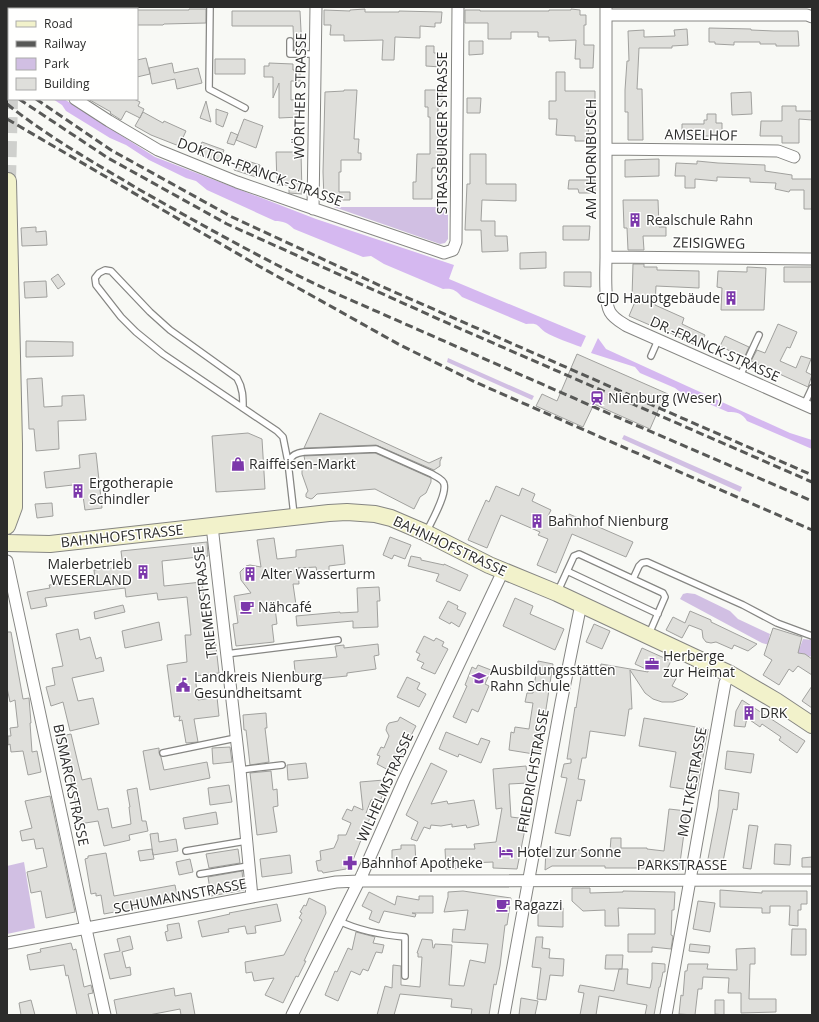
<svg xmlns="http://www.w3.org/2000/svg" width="819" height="1022" font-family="'Open Sans',sans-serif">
	<rect width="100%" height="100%" fill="#f8f9f5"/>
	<!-- green -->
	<path fill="#d1bfe3" d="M334,207h114v32l-3,4 -5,1z
		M448,358l86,38 -2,4 -85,-38z
		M624,435l118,52 -2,5 -118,-53z
		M687,593l8,1 35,17 8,8 32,15 -1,4 15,6 16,3 3,-8 9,1v17l-50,-14 -82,-44 3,-5z
		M24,862l11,66 -28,6v-68z"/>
	<!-- forest -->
	<path fill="#d5b8f0" d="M53,99h11l91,58 161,62 138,46 -5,14 137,57 -5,11c-11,-4 -26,-9 -36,-15 -9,-7 -6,-9 -19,-8l-64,-27c-6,-7 -10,-9 -19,-8l-59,-25 -13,-8 -8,1 -69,-28c-6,-6 -11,-8 -19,-8l-68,-31 -11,-9 -10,-3 -37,-18 -23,-15 -16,-7 -44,-27 -4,-6z
		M598,338l8,11 184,84 22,7v9l-65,-28c-5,-8 -10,-9 -19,-9l-49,-21 -4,-3 -35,-15 -5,-6 -44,-14z"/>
	<!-- building -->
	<path fill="#dfdfdb" stroke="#a1a19e" d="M189,9h17v14l-42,1 -1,1h-26v-15h52z
		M365,9v3h34v-1l43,1 -1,11h-6v4l-15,-1v12l-25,-1 -1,23h-12l1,-20 -39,1v-6h-14l1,-10h-7v-15l26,1v-1z
		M571,9l9,1v5h6v10h-2v20h10l-1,23h-13v-9h-5l1,-19 -27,1v-4h-11v-5h-27v7h-23v-16h-23v-13h15v1h69v-1h22z
		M232,11h68l2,39h-8l-1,-24h-61z
		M709,28l42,1v1l23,1h24l1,15h-23v-2h-16v-2h-26v3l-19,-1v-2h-6z
		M687,29l1,16 -16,1v2h-33l-2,41h5l1,51h-15v-28h-3v-22l2,-29h2l-1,-30 16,-1v7l31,-1 -1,-6z
		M469,41h14v13l-14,1z
		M426,46h8v7h7v14l-15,-1z
		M146,58l4,16 -13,3v-17z
		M215,59h30v15h-30z
		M172,63l2,10 24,-5 4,15 -25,6 -2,-10 -23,5 -3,-16z
		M269,63l24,1v6h7v11h-9v19l9,-1v18l-21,1v-35l-6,15v-21h-9v-11h5z
		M556,72h9v19h30v22h-6l-1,28h-13v-5l-19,-1 1,-16h-8v-18h7z
		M344,90h13l-3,49h5l-1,14h3v7h-20v12h-2v20h11v8h-26l-1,-28 2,-80 19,-1z
		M425,90h17v17h-4v20h3l1,41h-10v31h-19v-17h3l1,-28h13v-37h-2v-10h-3z
		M751,92l1,22 -20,1 -1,-22z
		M467,98h14l-1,15h-13z
		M88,99h46l6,3 -2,4 6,3 -4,9 -14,-7 -5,9 -11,-7 1,-1z
		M206,101l5,21 -11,-4z
		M782,106h14v5h16v9l-13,-1v24h-17v-7h-22l1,-15h21z
		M216,109l12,4 -5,14 -7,-3z
		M143,112l20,11 1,-2 22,10 -7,15 -28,-11 -16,-9z
		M707,114h9v9h6v13h-40v-12h22v-4h3z
		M244,119l19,7 -7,22 -20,-8z
		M231,132l7,3 -4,10 -7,-2z
		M202,142l22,8 -4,10 -7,-2 -1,2 -15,-6z
		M276,152h25l1,42 -13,-1v-8h-12z
		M470,154h16v30h30v17l-34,-1 -1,21h14v15h12l1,15 -26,1 -1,-22h-16l2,-46h3z
		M238,158l22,7 -4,12 -22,-7z
		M659,159v17l-34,1v-17z
		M697,161l21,2 47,2v6l27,4v4h20v30h-8v-19h-14l-1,2 -14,-3 1,-6 -26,-1v-4l-33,-1v4l-22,-2v9h-10v-12h-10l1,-13 21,1z
		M569,180h26v13h-16l-1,-4h-10z
		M623,200h35l1,27h7v9h-23l1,14h-16l-1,-22h-3z
		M563,226h27l-1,14h-26z
		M36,227v5l10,-1 1,14 -25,1 -1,-18z
		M546,252v16l-26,1v-16z
		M633,264h11v3h13v3l42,1v17l-43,-2 -1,19 29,13 -2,6 23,11 -6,12 -47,-23v2l-23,-10 8,-19h-5z
		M747,267l19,1 -2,42h-43l1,-22 -5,-1 1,-16 29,1z
		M784,267h28v15h-28z
		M564,272h27v15l-27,-1z
		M58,274l7,10 -7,5 -7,-10z
		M46,281l1,16 -22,1 -1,-16z
		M778,324l19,8 -7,16 -3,-1 -7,14 16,7 5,-12 10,3 -5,13 6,3 -4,12 -57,-26 6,-11 8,3z
		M725,336l24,11 -5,11 -24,-12z
		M26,341l47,1v14l-47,1z
		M577,354l91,40 -6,12h-2l-10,23 -56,-25 -11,23 -47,-21 6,-12 15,7z
		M42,378l2,29 18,-1v-10l22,-1 2,25 -28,1 1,28 -23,2 -2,-22h-5l-2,-50z
		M320,413l109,50 13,-6 -2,4v5l-6,4 -58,-25 -72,3z
		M248,433l14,6 3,50 -49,3 -4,-56z
		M96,453l6,55 -17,2 -2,-14 -8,1 -2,-12 -27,3 -2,-16 36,-4 -1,-13z
		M375,453l56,25v4l-5,11 -6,4 -6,12 -39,-20 -58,5 -4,4 -2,1 -5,-2v-3l2,-3 -6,-17v-8l3,-5 -1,-5z
		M496,486l23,10 3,-8 13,6 -3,7 19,9 -3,6 17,7 4,-9 64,28 -7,15 -54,-23 -16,39 -19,-8 11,-26 -10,-4 2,-3 -39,-17 -14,33 -19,-8 18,-40 3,2z
		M52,503l1,13 -16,2 -2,-14z
		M390,537l21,8 -6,14 -11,-4 -2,4 -9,-4z
		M274,538l3,21 19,-2v-7l47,-5 2,19 -16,2v5l-12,1 -1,-5 -18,1 1,16h-6l3,21 -21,3 2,16 -5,1 2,17 -38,4 -3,-22 5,-1 -4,-27 17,-3 -10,-13 -1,-8 6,-6 4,-1 11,2 -4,-27z
		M207,542l1,14 -46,5 2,25 38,-4 6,48 6,-1 5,44 -24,3 3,24 19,-3 2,19 -25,3 4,23 -12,1 -4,-23 -3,1 1,-5 -6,1 -7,-52 20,-3 -2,-27h6l-4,-38 -29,3 -1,-7 -31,4 -1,-9 -80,10 2,8 -16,3 -4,-17 23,-4 -1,-3 46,-5 -1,-10 29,-3 -2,-16z
		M411,556l10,2v2l23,5v-1l24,11 -8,16 -24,-10 3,-7 -31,-8z
		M379,587l1,14h-3l1,26 -25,1v-7l-56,5 -1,-10 44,-4v1l18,-1 -1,-24z
		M515,598l18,8 -3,8 34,15 -9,21 -52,-24z
		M448,601l10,5 -1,3 9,4 -7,14 -8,-5 -1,2 -11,-6z
		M123,605l2,7 -30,7 -1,-7z
		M690,611l21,9v2l46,22 -9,7 -14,-6 -2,4 -16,-7 -5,1 -5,-1 -3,-4 -1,-8 -13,-5 -7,13 -16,-8 7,-13 12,6z
		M159,622l3,18 -37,8 -3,-17z
		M594,624l16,7 -8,18 -16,-7z
		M773,628l29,9 -4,16 7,1 7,5v16l-14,-9 -5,6 -4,-3 -10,16 -16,-10 9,-15 -8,-5z
		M78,629l2,11 10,-3 6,22 5,-2 3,14 -32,7 6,23 15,-3 6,26 -29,7 -7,-29 -12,4 -5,-19 9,-2 -3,-17 11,-2 -7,-32z
		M7,632h4l12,67 6,-1 2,25h-1l2,29 5,-1 4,21 -13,3 -5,-24 -12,1 -1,-8 -2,1v-9h3l-1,-8 8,-1 -3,-27 -5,2 -3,-14z
		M424,636l10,5 2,-3 8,4 -2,4 6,3 -13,25 -14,-6 3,-5 -7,-3 3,-6 -4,-2z
		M378,644l1,11 -5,1 2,13 -29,4v3l-51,5 -2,-20 43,-4 -2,-11 9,-1v3z
		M642,648l29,13 -5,10 11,6 -5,9 16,8 -5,5 -10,3h-11l-9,-3 -8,-6 -15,-23 2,39h-3l-4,27 -35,-5 -4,27h-4l-4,21 7,1 -4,21 -4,-1 -7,36 -15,-3 12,-55 -6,-1 3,-13 7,-1v-4h-4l8,-52 1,1 5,-32 -4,-1 2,-8 21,3 1,-6 47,8v-2l-13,-6z
		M538,661l15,3 -9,58h-2l-2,15 2,1 -2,17 -31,-5 2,-18 3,1 1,-6 14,2 4,-26 -8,-1 2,-9h6z
		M478,665l13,5 -6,14 4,2 -11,26 -6,-3 -6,14 -13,-6 14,-31 -2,-1 7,-18 4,2z
		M407,677l13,6 -3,6 9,5 -7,13 -22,-10z
		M812,686v22l-10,-7z
		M742,700l63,41 -8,12 -18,-13 2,-3 -19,-13 -2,3 -13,-9 -2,9 -11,-1 2,-15z
		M266,713l1,15h-2l4,34 -19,3 -4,-35h-2l-1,-15z
		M400,717l16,9 -24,46 -15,-8 3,-8 -3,-1 4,-8 3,1 5,-12 -3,-6 1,-4 2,-3 9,-2z
		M644,718l64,11 -11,62 -27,-4 6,-35 -37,-6z
		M446,732l32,13 3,-7 9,3 -9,22 -22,-9 -1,3 -19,-8z
		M71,734l11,46 9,-2 7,32 10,-2 4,20 19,-4 -2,-17h1l-3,-17 10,-2 5,33h4l2,10 -19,4 1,5 -26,6 -6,-25 -19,3 -10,-56 -4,1 -8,-32z
		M230,747l2,15 -19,2 -1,-16z
		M159,748v5l2,4 3,13 43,-8 3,16 -60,12 -7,-39z
		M727,751l27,3 -3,19 -26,-4z
		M306,763l2,15 -20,2 -1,-15z
		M431,763l16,8 -16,33 16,-3 1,3 26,-4 5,25 -12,3 -1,-3 -14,2v-3l-11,2 -10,-1 -1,4 -6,-2 -7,14 -6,-2 7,-17 -12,-7z
		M526,766l2,17 -19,1 2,33 16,2 -10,50 -24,-1v-6l-24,1v5l-23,1 -1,-20h30l-1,-5 22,-2 6,-34 -6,1 -3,-40z
		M271,771l2,19 4,-1 1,17 -5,1 4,25 -20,3 -7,-62z
		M384,780l1,8 -4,11 -10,1 -5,13 5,2 -20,50 -5,4 -23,4 -1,-2h-4l-2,-10 5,-1 -1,-9 14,-3 4,-9v-4h8l5,-12 -9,-4 5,-10 5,2 2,-5 9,4 -3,-28z
		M229,785l3,17 -22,3 -2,-17z
		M719,790l20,3 -2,17 -4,-1 -11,58 -15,-3 11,-57z
		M50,796l25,116 -29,6 -5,-27 -10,2 -4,-21 20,-5 -4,-19 -7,1 -2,-10 -12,2 -2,-10 12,-3 -7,-27z
		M669,809l18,2 -8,59 -32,-4v2h-42v-2h-53l-7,4 1,-21 64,2 1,-13h10v10h26v1l17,2z
		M216,812l2,12 -33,5 -2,-11z
		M749,825l9,1 -7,43 -8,-1z
		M158,833l1,9 17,-3 2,12 -25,4 -3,-21z
		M775,844l16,1 -1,20 -16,-1z
		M401,845h14l1,20 -18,1v-5l-6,1v-12l9,-1z
		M152,849l2,10 -14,2 -2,-10z
		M238,849l2,14 -31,5 -3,-14z
		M106,853l8,43 61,-11 3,15 -74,14 -3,-19 -5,1v-3l-5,1 -6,-35 3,-1v-2z
		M290,855l2,18 -30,4 -2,-18z
		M812,857v10h-10v-9z
		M190,859l3,13 -14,3 -3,-13z
		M242,871l2,19 -33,6 -3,-19z
		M572,888h18v5l33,-1v-1l52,1 -1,18h-2l-1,25 2,1 -2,13 -19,-2v5h-24v-18h27v-25l-37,-1 1,18h-14v-16l-22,1 -11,-10z
		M720,890l42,3v-2h45v13h-6v6h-3v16l-9,-1 1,-19h-20v7h-8v-5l-42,-1z
		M463,891l48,7 -4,27h-2l-5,41 -4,19 -2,-1 -5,31h-18l1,-6 -21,-2 1,-8 -52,-5 -6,21h-17l8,-29 7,2 1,-23 8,1v19l19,2 2,-30h-4v-4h-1l5,-14 10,1 1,8h1l1,-4 17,1 -3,40 15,1 6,-26 15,3 3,-19 -36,-2 1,-13 12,1 3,-20 -24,2 4,-15v-5z
		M369,892l26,13 2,-9 22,4v-4h14v17h-21l4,1 -1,3 -31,-6 -5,12 -10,-4 3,-8 -10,-5z
		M309,898l16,8 1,7 -22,48h2l-8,16 -2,-1 -13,27 -18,-8 9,-17 -20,3 -2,-9 -6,1 -1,-11 39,-7 18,-35 -3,-2 3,-5 -2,-1 4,-7 2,1z
		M698,901l17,2 -5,29 -17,-3z
		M277,904l4,17 -26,5 1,7 -9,1 -2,-8 -17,3 1,3 -27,5 -4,-16 32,-7 -1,-1z
		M538,908h25v19l-25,-1z
		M179,923l3,15 -15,3 -2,-9 3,-1 -1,-6z
		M792,929h14v26h-15z
		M356,932l19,5 -2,6 11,2 -2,8 -6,-1 -8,19 -5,-2 -3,6 -9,-4 -13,30 -13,-6 10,-24 2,1 11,-24 4,2z
		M130,936l3,13 -11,3 4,16 4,-1 1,8 -21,4 -6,-25 16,-3 -3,-12z
		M536,937h7l-1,11 8,1 -1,9 15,1 -1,17 -13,-1 -4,25 -9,-1 4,-31 -9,-1z
		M71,943l2,7 3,-1 8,38 7,-2 2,8 -5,1 5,21h-16l-9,-40 -2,1 -2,-11 -34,5 -3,-15 14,-3 -1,-3z
		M690,944l20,2 -1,7 -20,-2z
		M755,948v16h-5l-1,35h27v13l-35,1v-20h-13l1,-15 -26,-1 -1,12h-4l-3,26 -16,-1 2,-19 2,1 2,-25h2l1,-7h20l-1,5 30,1 -1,-21z
		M606,955h17l-1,14h-17z
		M652,963l13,1v8h-2l-3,15h-1l-5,28h-9l2,-10 -48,-9 -3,19h-16l4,-22 -6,-1 2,-7 34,6 5,-22h9l-1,15 23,4 2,-9z
		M174,988l1,8 16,-3 4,22h-14l-1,-6 -31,6h-32l-3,-15z
		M521,998l17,3 -3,14h-16z
		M31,1000l4,15h-14l-2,-12z
		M715,1000h9v15l-9,-1z"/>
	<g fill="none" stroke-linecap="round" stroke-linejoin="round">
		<!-- secondary-tunnel -->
		<path stroke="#cfd0cd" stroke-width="16" stroke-dasharray="16 8" stroke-linecap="butt" d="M8,181l2,-82"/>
		<defs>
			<path id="service" d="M24,7v2
				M210,7l-1,82 36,19
				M290,41v13h25
				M651,356l7,-16
				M740,376l19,-41
				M804,405l8,-17
				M243,408c0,-11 0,-20 -6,-30l-67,-48 -20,-18 -39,-41 -6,-1 -6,3 -4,5 1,7 25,32 15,15 27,22 114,77 6,6 5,25 6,53
				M288,462c4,-7 8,-9 16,-10l72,-3 56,25c4,3 11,5 12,10 3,11 -13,38 -18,49
				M567,571l91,43
				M633,579l6,-13 3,-3 5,-1 96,43 34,18 35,13
				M558,591l16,-35 5,-2 84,39 2,4 -16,37
				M226,654l112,-14
				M163,753l73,-15
				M240,770l42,-5
				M186,851l60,-10
				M200,874l48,-8
				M339,921c21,10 43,14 66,16v39"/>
			<path id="minor" d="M606,7v250c0,13 -2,45 4,55 4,7 11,10 17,14l185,82
				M606,15h201l5,2
				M75,99l34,22 49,29 79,32 66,23 141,48 9,-3 3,-8 2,-235
				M606,149l172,2 16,6
				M313,209l3,-202
				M606,257l206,2
				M212,526l28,244 12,127
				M7,561l79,368 19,86
				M7,943l245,-46 84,-15 23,-1 453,-1
				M292,1015l70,-140 42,-95 99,-209
				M504,1015l57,-312 20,-99
				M666,1015l59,-332 5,-9"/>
			<path id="secondary" d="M9,7v2
				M7,526l7,-19v-63l-6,-263
				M7,543l43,1 279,-31 18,-1 28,2 16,4 35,15 63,32 68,28 173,81 46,27 36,24"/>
		</defs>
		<!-- service casing -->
		<use href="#service" stroke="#868683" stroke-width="8"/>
		<!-- minor casing -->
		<use href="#minor" stroke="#868683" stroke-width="13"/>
		<!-- secondary casing -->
		<use href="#secondary" stroke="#868683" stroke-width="18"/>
		<!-- service -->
		<use href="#service" stroke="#fff" stroke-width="5.5"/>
		<!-- minor -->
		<use href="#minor" stroke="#fff" stroke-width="11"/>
		<!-- secondary -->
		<use href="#secondary" stroke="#f2f2cb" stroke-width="16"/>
		<!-- rail -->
		<path stroke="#585957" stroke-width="3" stroke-dasharray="8 4" stroke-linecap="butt" d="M7,78l2,1
			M7,91l2,1
			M19,99l89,59 119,66 227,102 358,156
			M36,99l75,51 121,67 151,70 429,188
			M7,104c41,33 88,59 133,86 62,35 124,70 188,100l282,124 202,87
			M7,119l250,146 143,80 75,37 337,148"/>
	</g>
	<!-- icons -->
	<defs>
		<symbol id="building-bare" viewBox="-9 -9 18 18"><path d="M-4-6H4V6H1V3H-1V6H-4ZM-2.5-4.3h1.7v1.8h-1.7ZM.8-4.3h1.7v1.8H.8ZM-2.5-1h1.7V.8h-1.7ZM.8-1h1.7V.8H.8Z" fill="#7c38ab" stroke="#fffffe" stroke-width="2.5" paint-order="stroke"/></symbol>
		<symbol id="station-bare" viewBox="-9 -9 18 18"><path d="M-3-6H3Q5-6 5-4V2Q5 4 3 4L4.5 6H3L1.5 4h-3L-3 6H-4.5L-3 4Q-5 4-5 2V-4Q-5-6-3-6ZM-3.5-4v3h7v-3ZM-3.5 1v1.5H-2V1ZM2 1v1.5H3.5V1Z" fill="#7c38ab" stroke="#fffffe" stroke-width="2.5" paint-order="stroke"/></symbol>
		<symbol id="shop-bare" viewBox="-9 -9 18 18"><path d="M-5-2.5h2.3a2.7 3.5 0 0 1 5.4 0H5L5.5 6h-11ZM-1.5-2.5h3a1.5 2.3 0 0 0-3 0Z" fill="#7c38ab" stroke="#fffffe" stroke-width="2.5" paint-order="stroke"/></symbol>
		<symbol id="cafe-bare" viewBox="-9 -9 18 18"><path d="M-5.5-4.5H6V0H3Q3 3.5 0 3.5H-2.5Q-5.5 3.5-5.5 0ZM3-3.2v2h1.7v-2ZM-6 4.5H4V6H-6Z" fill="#7c38ab" stroke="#fffffe" stroke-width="2.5" paint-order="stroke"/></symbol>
		<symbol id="office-bare" viewBox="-9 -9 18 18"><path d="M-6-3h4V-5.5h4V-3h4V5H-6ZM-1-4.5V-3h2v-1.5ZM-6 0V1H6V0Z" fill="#7c38ab" stroke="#fffffe" stroke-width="2.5" paint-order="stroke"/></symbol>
		<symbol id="school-bare" viewBox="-9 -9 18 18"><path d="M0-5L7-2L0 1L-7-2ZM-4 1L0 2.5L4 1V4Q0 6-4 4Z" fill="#7c38ab" stroke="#fffffe" stroke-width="2.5" paint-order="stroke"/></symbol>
		<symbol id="civic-bare" viewBox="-9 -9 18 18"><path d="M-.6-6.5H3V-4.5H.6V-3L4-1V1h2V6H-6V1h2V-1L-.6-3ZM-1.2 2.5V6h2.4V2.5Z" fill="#7c38ab" stroke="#fffffe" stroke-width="2.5" paint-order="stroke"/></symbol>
		<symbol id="hotel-bare" viewBox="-9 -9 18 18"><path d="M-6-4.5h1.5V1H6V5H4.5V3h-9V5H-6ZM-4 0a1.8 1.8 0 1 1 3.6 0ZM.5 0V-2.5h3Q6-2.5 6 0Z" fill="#7c38ab" stroke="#fffffe" stroke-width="2.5" paint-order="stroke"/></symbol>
		<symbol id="pharmacy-bare" viewBox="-9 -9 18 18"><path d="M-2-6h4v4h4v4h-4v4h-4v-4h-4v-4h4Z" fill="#7c38ab" stroke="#fffffe" stroke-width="2.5" paint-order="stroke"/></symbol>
	</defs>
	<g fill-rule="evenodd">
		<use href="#building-bare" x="625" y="210" width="20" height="20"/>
		<use href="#building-bare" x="721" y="288" width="20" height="20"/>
		<use href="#station-bare" x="587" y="388" width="20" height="20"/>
		<use href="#shop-bare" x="228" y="454" width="20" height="20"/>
		<use href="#building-bare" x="68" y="481" width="20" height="20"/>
		<use href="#building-bare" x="527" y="511" width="20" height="20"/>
		<use href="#building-bare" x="133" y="562" width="20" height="20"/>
		<use href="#building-bare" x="240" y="564" width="20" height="20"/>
		<use href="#cafe-bare" x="237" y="597" width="20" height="20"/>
		<use href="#office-bare" x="642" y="654" width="20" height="20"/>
		<use href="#school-bare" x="469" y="668" width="20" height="20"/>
		<use href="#civic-bare" x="173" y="675" width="20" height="20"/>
		<use href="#building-bare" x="739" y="703" width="20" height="20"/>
		<use href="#hotel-bare" x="496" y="842" width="20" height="20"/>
		<use href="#pharmacy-bare" x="340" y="853" width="20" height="20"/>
		<use href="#cafe-bare" x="493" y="895" width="20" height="20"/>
	</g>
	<g text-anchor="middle" stroke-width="3" stroke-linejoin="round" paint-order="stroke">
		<!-- street labels -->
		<g font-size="14" fill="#2c2c2b" stroke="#fffffe">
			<text transform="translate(300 96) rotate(-89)" y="5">WÖRTHER STRASSE</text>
			<text transform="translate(442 133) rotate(-90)" y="5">STRASSBURGER STRASSE</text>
			<text transform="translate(701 135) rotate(1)" y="5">AMSELHOF</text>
			<text transform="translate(591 159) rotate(-90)" y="5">AM AHORNBUSCH</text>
			<text transform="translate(260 172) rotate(20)" y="5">DOKTOR-FRANCK-STRASSE</text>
			<text transform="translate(709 243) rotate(1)" y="5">ZEISIGWEG</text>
			<text transform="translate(715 349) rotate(24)" y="5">DR.-FRANCK-STRASSE</text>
			<text transform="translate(122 536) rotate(-6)" y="5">BAHNHOFSTRASSE</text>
			<text transform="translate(450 546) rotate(25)" y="5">BAHNHOFSTRASSE</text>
			<text transform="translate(205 602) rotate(-97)" y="5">TRIEMERSTRASSE</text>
			<text transform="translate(533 771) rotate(-80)" y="5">FRIEDRICHSTRASSE</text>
			<text transform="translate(692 782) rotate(-80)" y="5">MOLTKESTRASSE</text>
			<text transform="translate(71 785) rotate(78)" y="5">BISMARCKSTRASSE</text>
			<text transform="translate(385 787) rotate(-66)" y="5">WILHELMSTRASSE</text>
			<text x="682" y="870">PARKSTRASSE</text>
			<text transform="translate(180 896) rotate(-11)" y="5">SCHUMANNSTRASSE</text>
		</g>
		<!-- poi labels -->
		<g font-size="14" fill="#2c2c2b" stroke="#fffffe" text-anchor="start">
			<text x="646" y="225">Realschule Rahn</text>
			<text x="720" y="303" text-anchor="end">CJD Hauptgebäude</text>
			<text x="608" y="403">Nienburg (Weser)</text>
			<text x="249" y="469">Raiffeisen-Markt</text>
			<text x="89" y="488">Ergotherapie<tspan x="89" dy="16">Schindler</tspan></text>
			<text x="548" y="526">Bahnhof Nienburg</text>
			<text x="132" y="569" text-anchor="end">Malerbetrieb<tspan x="132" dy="16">WESERLAND</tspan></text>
			<text x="261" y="579">Alter Wasserturm</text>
			<text x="258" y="612">Nähcafé</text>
			<text x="663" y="661">Herberge<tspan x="663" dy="16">zur Heimat</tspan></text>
			<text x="490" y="675">Ausbildungsstätten<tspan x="490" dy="16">Rahn Schule</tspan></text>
			<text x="194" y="682">Landkreis Nienburg<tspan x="194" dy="16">Gesundheitsamt</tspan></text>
			<text x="760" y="718">DRK</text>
			<text x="517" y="857">Hotel zur Sonne</text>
			<text x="361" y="868">Bahnhof Apotheke</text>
			<text x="514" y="910">Ragazzi</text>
		</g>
	</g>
	<!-- border -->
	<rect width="819" height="1022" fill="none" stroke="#2c2c2b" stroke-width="16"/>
	<!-- legend -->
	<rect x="8" y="8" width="130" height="92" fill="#fffffe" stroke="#ababaa"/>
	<rect x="16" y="21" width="20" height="6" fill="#f2f2cb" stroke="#ababaa"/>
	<text x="44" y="28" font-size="12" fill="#2c2c2b">Road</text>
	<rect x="16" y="41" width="20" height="6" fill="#585957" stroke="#ababaa"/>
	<text x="44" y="48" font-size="12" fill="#2c2c2b">Railway</text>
	<rect x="16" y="58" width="20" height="12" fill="#d1bfe3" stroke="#ababaa"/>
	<text x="44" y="68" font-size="12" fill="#2c2c2b">Park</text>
	<rect x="16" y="78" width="20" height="12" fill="#dfdfdb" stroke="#ababaa"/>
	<text x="44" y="88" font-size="12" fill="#2c2c2b">Building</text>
</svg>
